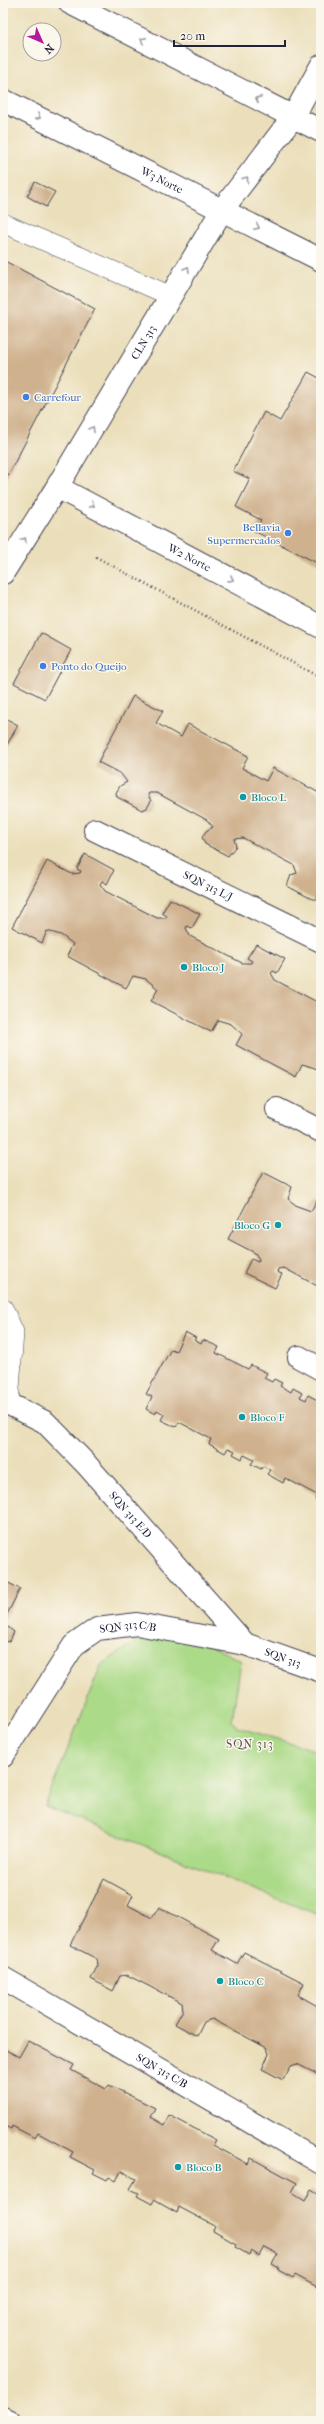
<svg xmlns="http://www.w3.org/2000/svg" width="324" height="2424" font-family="'IM FELL French Canon',serif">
	<rect width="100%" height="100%" fill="#fbf7ec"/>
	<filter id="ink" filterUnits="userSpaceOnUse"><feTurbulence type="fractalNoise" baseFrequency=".025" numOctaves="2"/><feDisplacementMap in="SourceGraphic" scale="8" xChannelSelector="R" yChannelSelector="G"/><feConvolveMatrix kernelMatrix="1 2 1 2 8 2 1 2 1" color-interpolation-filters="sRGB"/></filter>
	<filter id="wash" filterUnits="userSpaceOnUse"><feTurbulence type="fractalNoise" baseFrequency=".012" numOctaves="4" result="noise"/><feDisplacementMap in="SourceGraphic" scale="16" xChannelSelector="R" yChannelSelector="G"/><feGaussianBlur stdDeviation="0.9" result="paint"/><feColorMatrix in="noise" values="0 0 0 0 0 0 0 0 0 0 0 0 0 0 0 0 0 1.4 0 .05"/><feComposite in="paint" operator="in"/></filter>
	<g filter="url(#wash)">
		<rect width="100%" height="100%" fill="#ebdfbb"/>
		<!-- green -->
		<path fill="#abda88" stroke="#667e62" d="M168,1635l42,10 31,16 -9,60 5,6 84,25v164l-276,-110 56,-141 37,-25z"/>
		<g id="blocks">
			<!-- building -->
			<path fill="#cfb18d" d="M35,182l20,10 -9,15 -19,-11z
				M3,260l92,49 -92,176z
				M308,372l13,7v186l-67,-34 7,-11 -25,-13 14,-28 -17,-8 31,-59 16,9z
				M41,633l30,17 -26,49 -31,-16z
				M133,696l30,15 -7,12 25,14 7,-13 60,32 -6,12 24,13 7,-13 48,26v88l-3,2 3,7 -5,8h-4l-25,-13 4,-11 6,-2 -3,-8 -51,-27 -9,1 2,7 -8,10 -23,-12 -3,-7 4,-6 7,-4 -6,-7 -50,-27h-8l-1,2 3,6 -4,7 -5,2 -25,-13 -1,-4 4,-7 7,-4 -6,-8 -23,-12z
				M3,717l15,8 -15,27z
				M85,854l29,16 -7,14 -5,-3 -2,3 5,7 52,27h9l1,-2 -5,-3 8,-14 30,15 -8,14 -5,-2 -1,2 4,8 52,27h9l1,-2 -5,-3 9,-14 29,15 -8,14 -4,-2 -2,2 4,7 46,24v69l-5,-5 -14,-4 -6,13 -60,-32 6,-11 -11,-10 -13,-4 -7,12 -60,-31 7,-12 -12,-10 -13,-3 -7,12 -59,-32 6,-12 -12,-9 -14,-4 -5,12 -30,-16 35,-66 25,13 8,-1 1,-2 -4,-2z
				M263,1172l29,15 -4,12 9,7 14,5 6,-11 4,2v86l-37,-20 -6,1 -1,3 5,2 -7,14 -31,-15 7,-14 7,3 1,-3 -4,-6 -27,-14z
				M185,1332l11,6 -2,2 7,4 2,-4 16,7 -3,6 32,16 3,-4 16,8 -3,5 8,4 2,-3 8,4 -2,3 11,6 2,-4 9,5 -2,4 6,3 2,-5 13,7v100l-6,-3 2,-4 -32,-17 -2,5 -16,-9 3,-4 -7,-4 -2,3 -10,-5 3,-4 -10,-5 -2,4 -9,-5 2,-3 -7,-3 -3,5 -16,-9 2,-5 -32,-17 -3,5 -15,-7 3,-6 -7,-4 -2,4 -9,-5 6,-12 -6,-3 25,-45 5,2z
				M3,1580l17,9 -17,33z
				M3,1623l11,9 -5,10 -6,-1z
				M104,1879l29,16 -5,10 24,13 7,-11 60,32 -7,11 25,14 7,-12 60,31 -6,12 23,13v68l-24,-12 -6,2 -8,14 -21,-11 7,-15 -2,-6 -55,-29 -8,3 -7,14 -22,-12 8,-14 -1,-7 -55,-28 -7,1 -7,15 -22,-12 7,-14 -1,-6 -27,-14z
				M28,2041l46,24 -3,5 35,19 3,-4 46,23 -5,9 14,8 5,-10 47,25 -3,5 35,19 3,-6 46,25 -5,9 13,8 6,-11 10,6v87l-4,5 -22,-12 -2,3 -15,-8 1,-2 -7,-4 6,-10 -14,-7 -5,9 -8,-5 -2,4 -14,-8 1,-3 -23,-13 2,-5 -36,-19 -2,6 -23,-13 -2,4 -15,-8 2,-3 -9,-4 6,-10 -15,-8 -5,10 -7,-4 -2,3 -14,-7 2,-3 -25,-13 3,-5 -35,-19 -3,5 -23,-12 -1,3 -8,-4v-69l3,-6 13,7z"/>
		</g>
	</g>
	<g filter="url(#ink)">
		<use href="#blocks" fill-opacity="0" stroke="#403e4e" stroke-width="1"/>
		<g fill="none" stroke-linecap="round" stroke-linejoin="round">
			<defs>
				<path id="lane" d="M3,223l168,73
					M3,1308l11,24 -5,71"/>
				<g id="street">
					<path id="s1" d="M95,830l226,111"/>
					<path d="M277,1109l44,22"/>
					<path d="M299,1357l22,12"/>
					<path id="s2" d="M3,1401l42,21 41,42 159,180"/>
					<path id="s3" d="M3,1756l71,-111 23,-16 40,-5 108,20 76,27"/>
					<path id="s4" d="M3,1978l318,185"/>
				</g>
				<g id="secondary">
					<path id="s5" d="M57,487l264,140"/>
					<path id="s6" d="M3,573l54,-86 165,-277 71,-93 28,-51"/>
					<path d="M3,2418l6,3"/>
				</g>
				<g id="primary">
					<path d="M70,3l251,128"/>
					<path id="s7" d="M3,100l318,160"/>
				</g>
			</defs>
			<!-- lane casing -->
			<use href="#lane" stroke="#403e4e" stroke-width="20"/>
			<!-- street casing -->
			<use href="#street" stroke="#403e4e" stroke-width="24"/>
			<!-- secondary casing -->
			<use href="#secondary" stroke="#403e4e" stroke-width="24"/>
			<!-- primary casing -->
			<use href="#primary" stroke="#403e4e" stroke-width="24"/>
			<!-- path -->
			<path stroke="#403e4e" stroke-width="2.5" stroke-dasharray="1 3" stroke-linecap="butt" d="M96,557l225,121"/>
			<!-- lane -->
			<use href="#lane" stroke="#fff" stroke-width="19"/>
			<!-- street -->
			<use href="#street" stroke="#fff" stroke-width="22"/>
			<!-- secondary -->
			<use href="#secondary" stroke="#fff" stroke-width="22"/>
			<!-- primary -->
			<use href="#primary" stroke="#fff" stroke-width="22"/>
		</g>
		<!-- one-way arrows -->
		<defs><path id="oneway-chevron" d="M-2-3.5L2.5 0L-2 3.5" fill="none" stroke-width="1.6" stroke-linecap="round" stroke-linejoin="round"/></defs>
		<g stroke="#9c9ca7">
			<use href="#oneway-chevron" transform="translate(143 40) rotate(-153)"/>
			<use href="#oneway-chevron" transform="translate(258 99) rotate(-153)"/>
			<use href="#oneway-chevron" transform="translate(38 117) rotate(27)"/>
			<use href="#oneway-chevron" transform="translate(246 179) rotate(-53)"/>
			<use href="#oneway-chevron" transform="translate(257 227) rotate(27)"/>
			<use href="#oneway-chevron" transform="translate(187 269) rotate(-59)"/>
			<use href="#oneway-chevron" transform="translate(92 429) rotate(-59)"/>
			<use href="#oneway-chevron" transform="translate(92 505) rotate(28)"/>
			<use href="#oneway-chevron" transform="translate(24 540) rotate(-58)"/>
			<use href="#oneway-chevron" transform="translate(231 579) rotate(28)"/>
		</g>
	</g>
	<!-- markers -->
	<g fill="#3f7fe0" stroke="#fbf7ec" stroke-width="1.5">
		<circle cx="26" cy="397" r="4"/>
		<circle cx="288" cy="533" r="4"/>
		<circle cx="43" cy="666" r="4"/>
	</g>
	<g fill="#0f9aa8" stroke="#fbf7ec" stroke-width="1.5">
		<circle cx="243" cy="797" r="4"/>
		<circle cx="184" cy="967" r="4"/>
		<circle cx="278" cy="1225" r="4"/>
		<circle cx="242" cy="1417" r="4"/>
		<circle cx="220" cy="1981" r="4"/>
		<circle cx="178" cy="2167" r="4"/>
	</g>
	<g text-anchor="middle" stroke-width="3" stroke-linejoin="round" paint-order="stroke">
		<!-- street labels -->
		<g font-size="11" fill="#22223b" stroke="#fbf7ec">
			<text dy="4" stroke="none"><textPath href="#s7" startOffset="178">W3 Norte</textPath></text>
			<text dy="4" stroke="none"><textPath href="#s6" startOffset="270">CLN 313</textPath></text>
			<text dy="4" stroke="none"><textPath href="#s5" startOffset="150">W2 Norte</textPath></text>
			<text dy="4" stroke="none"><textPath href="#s1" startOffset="126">SQN 313 L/J</textPath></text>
			<text dy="4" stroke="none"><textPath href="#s2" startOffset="173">SQN 313 E/D</textPath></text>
			<text dy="4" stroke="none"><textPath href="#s3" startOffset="191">SQN 313 C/B</textPath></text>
			<text dy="4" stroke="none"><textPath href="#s3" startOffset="350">SQN 313</textPath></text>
			<text dy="4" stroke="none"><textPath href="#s4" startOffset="184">SQN 313 C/B</textPath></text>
		</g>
		<!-- shop labels -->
		<g font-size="11" fill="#366cbe" stroke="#fbf7ec" text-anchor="start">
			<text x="34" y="401">Carrefour</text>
			<text x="280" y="531" text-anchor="end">Bellavia<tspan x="280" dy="13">Supermercados</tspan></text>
			<text x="51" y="670">Ponto do Queijo</text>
		</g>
		<!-- culture labels -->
		<g font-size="11" fill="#0d838f" stroke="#fbf7ec" text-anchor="start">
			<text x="251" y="801">Bloco L</text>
			<text x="192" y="971">Bloco J</text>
			<text x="270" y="1229" text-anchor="end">Bloco G</text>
			<text x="250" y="1421">Bloco F</text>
			<text x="228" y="1985">Bloco C</text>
			<text x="186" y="2171">Bloco B</text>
		</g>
		<!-- neighbourhood labels -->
		<g font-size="12" letter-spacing="1" fill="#5f5458" stroke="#fbf7ec">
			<text x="250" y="1748">SQN 313</text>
		</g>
	</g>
	<!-- margin -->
	<rect width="324" height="2424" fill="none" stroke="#fbf7ec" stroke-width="16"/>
	<!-- north arrow -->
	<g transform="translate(42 42) rotate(135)"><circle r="19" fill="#fbf7ec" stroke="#a4a2a5"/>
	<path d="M0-3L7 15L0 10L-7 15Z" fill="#b5179e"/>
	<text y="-6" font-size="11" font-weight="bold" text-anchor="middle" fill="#22223b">N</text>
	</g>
	<!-- scale -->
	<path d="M174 40v6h111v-6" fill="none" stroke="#22223b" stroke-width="2"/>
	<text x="180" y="40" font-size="12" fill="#22223b" stroke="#fbf7ec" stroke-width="3" paint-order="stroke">20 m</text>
</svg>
